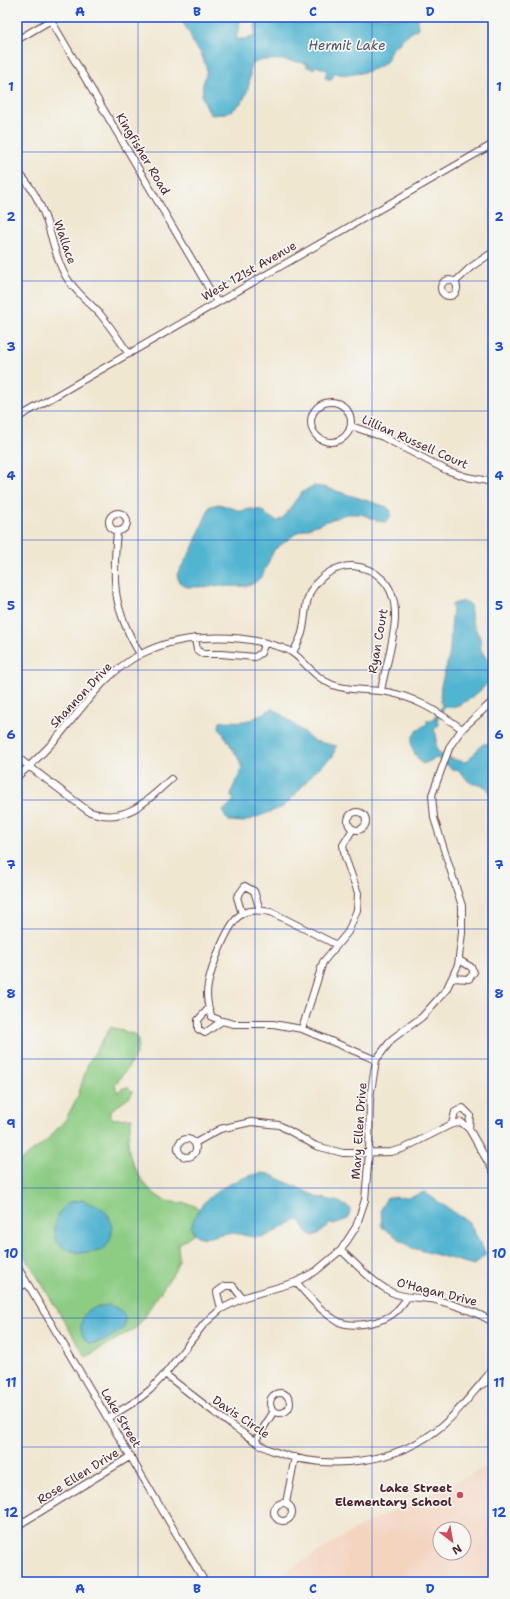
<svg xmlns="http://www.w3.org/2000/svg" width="510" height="1599" font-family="'Shantell Sans',sans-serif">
	<rect width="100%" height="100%" fill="#f6f6f2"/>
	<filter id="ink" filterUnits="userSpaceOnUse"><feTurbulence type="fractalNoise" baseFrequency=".025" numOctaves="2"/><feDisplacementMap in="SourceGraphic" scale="8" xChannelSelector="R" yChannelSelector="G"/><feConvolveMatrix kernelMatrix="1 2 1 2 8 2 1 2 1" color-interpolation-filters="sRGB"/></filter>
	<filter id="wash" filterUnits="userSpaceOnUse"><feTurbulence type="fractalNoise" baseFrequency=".012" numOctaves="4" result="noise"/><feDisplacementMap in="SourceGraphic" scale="16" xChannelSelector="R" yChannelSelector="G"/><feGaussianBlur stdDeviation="0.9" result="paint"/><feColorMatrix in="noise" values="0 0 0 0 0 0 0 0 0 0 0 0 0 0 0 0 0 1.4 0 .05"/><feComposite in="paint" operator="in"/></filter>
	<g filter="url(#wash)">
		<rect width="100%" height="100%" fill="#f0e7d1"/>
		<!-- built -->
		<path fill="#f4d3bf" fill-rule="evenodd" d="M493,1464v118h-225l93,-56zM440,1529h24v24h-24z"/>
		<!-- green -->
		<path fill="#8ccc83" stroke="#6b7657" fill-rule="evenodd" d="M111,1027l25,8c9,15 -12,37 -21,50l2,7 6,-4h6l4,4 -4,6 -19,13v5l4,3 18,-1c-2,10 -5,22 -3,33 3,18 20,44 38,50 11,3 24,0 32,8l-8,18 3,6 -16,12 1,15 -5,12 -37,55 -51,30 -69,-114v-80l28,-21 21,-23 12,-23 10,-33zM83,1200l9,5 7,1 11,11 -32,36 -18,-7 1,-34 8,-9z"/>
		<!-- water -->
		<path fill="#51b4d0" stroke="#4e6a7e" d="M179,17h62l-5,22h8l9,-2 2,-4v-5l2,-11h163l-3,2 1,9c-6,6 -15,7 -17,14 -3,3 -8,5 -10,8 -3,4 -2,9 -5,12 -9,9 -42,17 -51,10l-4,8 -6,-2 2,-8 -12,-4 -1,3 -7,-2v-3l-3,-1c-13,-2 -47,-8 -54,4 1,19 -4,40 -25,46 -6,1 -10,3 -15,1l-8,-17 1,-13 4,-14 -6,-17 -8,-10 -3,-9z
			M313,486l11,1 63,20 4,4 -1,7 -5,4 -7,-1 -17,-7h-15l-48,18 -24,18 -12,26 -9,8 -8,2 -58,1 -8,-5 -2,-8 15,-25 18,-43 9,-2 22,7 9,-2 12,1 6,6 9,5 5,-2 19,-26z
			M465,601l5,3 2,17 8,17 1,12 5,8 7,6v12c-9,13 -32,34 -48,31l-8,13 2,5 -5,5c4,6 2,8 2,15 0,13 20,14 29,17 8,-4 11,-13 18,-18h6l4,2v75l-3,-28 -4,-6 -14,-4 -4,-2 -6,-8 -11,-5 -14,-10 -14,6c-15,-15 -17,-29 4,-40v-4l7,-1 8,-13c-6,-20 6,-36 8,-57 1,-13 1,-27 3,-40l-2,-3 2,-2z
			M272,709l7,3 35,29 23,5 -2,2 -2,8 -18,15 -21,25 -11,11 -39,15 -15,-1 -4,-4 -2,-6 11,-11 -3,-3 1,-7 10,-21 -3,-10 -20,-32 1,-5c9,-2 19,1 29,-2 5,-1 16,-8 23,-11z
			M262,1173l7,1 49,23 21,5 12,7 -3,10 -14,5 -5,-1c-2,6 -10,11 -16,13l-6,-4 -7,-12h-3c-11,4 -20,12 -31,16 -15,4 -26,-4 -40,-3 -8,1 -16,6 -25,4 -5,0 -8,-5 -10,-10 2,-5 4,-12 7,-17 14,-20 41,-33 64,-37z
			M424,1192l45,30 17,32 -12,11 -62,-17 -30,-21 -1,-18 6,-12c13,1 25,1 37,-5z
			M83,1200c3,1 7,4 10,5 2,0 5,0 6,1 14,9 18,31 5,42 -9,8 -38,5 -45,-4 -9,-12 -2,-33 9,-41 4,-2 11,-2 15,-3z
			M108,1305c14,4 20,8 16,23l-18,12 -16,4c-12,-7 -12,-25 -1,-34 5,-3 13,-4 19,-5z"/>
	</g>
	<g filter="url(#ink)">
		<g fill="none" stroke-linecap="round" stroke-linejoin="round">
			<defs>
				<path id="minor" d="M49,17l168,285
					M17,40l34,-20
					M17,171c15,15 26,37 32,58 5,16 8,32 16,46 9,16 23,26 35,39 11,13 19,26 29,40
					M441 288a8 8 0 1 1 16 0a8 8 0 1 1-16 0Z
					M455,282l16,-15 22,-15
					M311 422a20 20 0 1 1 40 0a20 20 0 1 1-40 0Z
					M17,418l476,-274
					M351,426l32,11 63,33 21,7 26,5
					M109 522a9 9 0 1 1 18 0a9 9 0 1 1-18 0Z
					M117,532c-5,51 -4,77 23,122
					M195,638l2,12 6,4h18l34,3 6,-4 4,-10
					M293,653c3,-7 7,-13 9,-20 4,-14 2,-32 10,-44 9,-14 25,-24 41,-23 10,1 21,5 28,12 29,26 5,80 0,113
					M17,757l71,54c36,15 59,-10 83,-32
					M17,777c14,-12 27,-25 39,-38 26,-30 49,-67 85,-85 19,-10 40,-15 61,-16 27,-2 55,1 81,10 19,6 28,29 50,37 16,6 31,4 47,6 31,3 58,21 82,38
					M348 821a9 9 0 1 1 18 0a9 9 0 1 1-18 0Z
					M242,914l-5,-17 8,-11 9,5 6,19
					M337,945l-66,-33c-10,-2 -19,-3 -28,1 -16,9 -35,62 -36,80 0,9 1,16 5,24l10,4 12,3h39l29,5 74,31
					M452,978l17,1 5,-7 -3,-5 -12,-7
					M208,1009l-10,11v9l7,4 17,-12
					M302,1029l21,-67 25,-30 9,-22 1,-17 -13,-36 -2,-12 10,-16
					M452,1124l3,-12 8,-4 7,7 -1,14
					M178 1148a9 9 0 1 1 18 0a9 9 0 1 1-18 0Z
					M195,1143l25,-14 31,-7 28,3 37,21 27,7 48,-1 11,-3 48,-24 11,-3 8,7 24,42
					M341,1250c15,14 31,32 50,42 14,7 29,5 45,8 20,5 39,11 57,22
					M17,1266l188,316
					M296,1282c13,15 26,31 43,40 14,6 45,1 56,-10 5,-4 8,-9 12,-14
					M17,1289l10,-6
					M221,1309l-4,-17 8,-6h8l9,12
					M165,1374c24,19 47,37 72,55 12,8 23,17 36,22 55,21 125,13 170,-26 18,-16 34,-37 50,-56
					M481,1385l12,-6
					M270 1403a10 10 0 1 1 20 0a10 10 0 1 1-20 0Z
					M108,1418l28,-17 14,-11 15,-16 39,-50 17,-15 24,-12 51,-15 20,-11 25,-21 15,-23 9,-27 4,-47 1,-55 6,-38 16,-21 30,-22 24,-27 12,-25 4,-32v-27l-28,-88 -2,-23 18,-49 12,-17 31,-28
					M255,1441l19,-30
					M274 1512a9 9 0 1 1 18 0a9 9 0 1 1-18 0Z
					M286,1503l9,-46
					M17,1526l114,-70"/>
			</defs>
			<!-- minor casing -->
			<use href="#minor" stroke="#633d44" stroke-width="8"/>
			<!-- minor -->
			<use href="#minor" stroke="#fff" stroke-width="6"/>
		</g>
	</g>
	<!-- grid -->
	<path fill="none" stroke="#1d4ed8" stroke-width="1" stroke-opacity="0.55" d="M138,17v1565M255,17v1565M372,17v1565M17,152h476M17,281h476M17,411h476M17,540h476M17,670h476M17,800h476M17,929h476M17,1059h476M17,1188h476M17,1318h476M17,1447h476"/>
	<!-- markers -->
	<circle fill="#d1495b" stroke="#f6f6f2" stroke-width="1.5" cx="460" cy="1495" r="4"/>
	<g text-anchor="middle" stroke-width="3.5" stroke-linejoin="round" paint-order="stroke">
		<!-- street labels -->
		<g font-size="12" fill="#4a1f2b" stroke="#f6f6f2">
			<text transform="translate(143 154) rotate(59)" y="4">Kingfisher Road</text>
			<text transform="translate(65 242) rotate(71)" y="4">Wallace</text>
			<text transform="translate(249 271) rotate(-30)" y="4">West 121st Avenue</text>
			<text transform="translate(415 442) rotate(24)" y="4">Lillian Russell Court</text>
			<text transform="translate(378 641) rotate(-80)" y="4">Ryan Court</text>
			<text transform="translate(81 695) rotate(-47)" y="4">Shannon Drive</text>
			<text transform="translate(359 1131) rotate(-86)" y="4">Mary Ellen Drive</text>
			<text transform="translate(437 1292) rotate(14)" y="4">O'Hagan Drive</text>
			<text transform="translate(241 1417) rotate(34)" y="4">Davis Circle</text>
			<text transform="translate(121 1418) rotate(59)" y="4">Lake Street</text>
			<text transform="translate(78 1476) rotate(-32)" y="4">Rose Ellen Drive</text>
		</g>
		<!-- poi labels -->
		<g font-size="12" font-weight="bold" fill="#4a1f2b" stroke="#f6f6f2" text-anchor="end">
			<text x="452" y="1492">Lake Street<tspan x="452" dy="14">Elementary School</tspan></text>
		</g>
		<!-- water labels -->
		<g font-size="13" font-style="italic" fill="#4c5365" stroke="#f6f6f2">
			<text x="347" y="50">Hermit Lake</text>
		</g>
	</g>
	<!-- margin -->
	<rect width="510" height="1599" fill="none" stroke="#f6f6f2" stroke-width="44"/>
	<!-- north arrow -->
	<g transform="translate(452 1541) rotate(149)"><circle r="19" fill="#f6f6f2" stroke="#b1a0a2"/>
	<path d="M0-3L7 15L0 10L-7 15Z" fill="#d1495b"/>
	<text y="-6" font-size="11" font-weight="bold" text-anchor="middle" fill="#4a1f2b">N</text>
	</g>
	<rect x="22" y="22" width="466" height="1555" fill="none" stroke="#1d4ed8" stroke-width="1.5"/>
	<g font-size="13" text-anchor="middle" font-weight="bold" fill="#1d4ed8">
		<text x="80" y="16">A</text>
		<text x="197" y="16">B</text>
		<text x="313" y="16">C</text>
		<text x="430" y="16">D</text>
		<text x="11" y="91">1</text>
		<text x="499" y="91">1</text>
		<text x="11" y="221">2</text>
		<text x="499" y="221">2</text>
		<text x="11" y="351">3</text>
		<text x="499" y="351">3</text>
		<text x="11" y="480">4</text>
		<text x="499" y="480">4</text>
		<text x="11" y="610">5</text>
		<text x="499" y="610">5</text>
		<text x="11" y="739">6</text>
		<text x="499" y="739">6</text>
		<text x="11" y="869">7</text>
		<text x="499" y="869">7</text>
		<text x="11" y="998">8</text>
		<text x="499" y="998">8</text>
		<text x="11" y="1128">9</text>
		<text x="499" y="1128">9</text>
		<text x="11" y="1258">10</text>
		<text x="499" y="1258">10</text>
		<text x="11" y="1387">11</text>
		<text x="499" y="1387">11</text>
		<text x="11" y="1517">12</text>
		<text x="499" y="1517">12</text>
		<text x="80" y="1593">A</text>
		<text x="197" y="1593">B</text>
		<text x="313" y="1593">C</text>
		<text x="430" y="1593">D</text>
	</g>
</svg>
